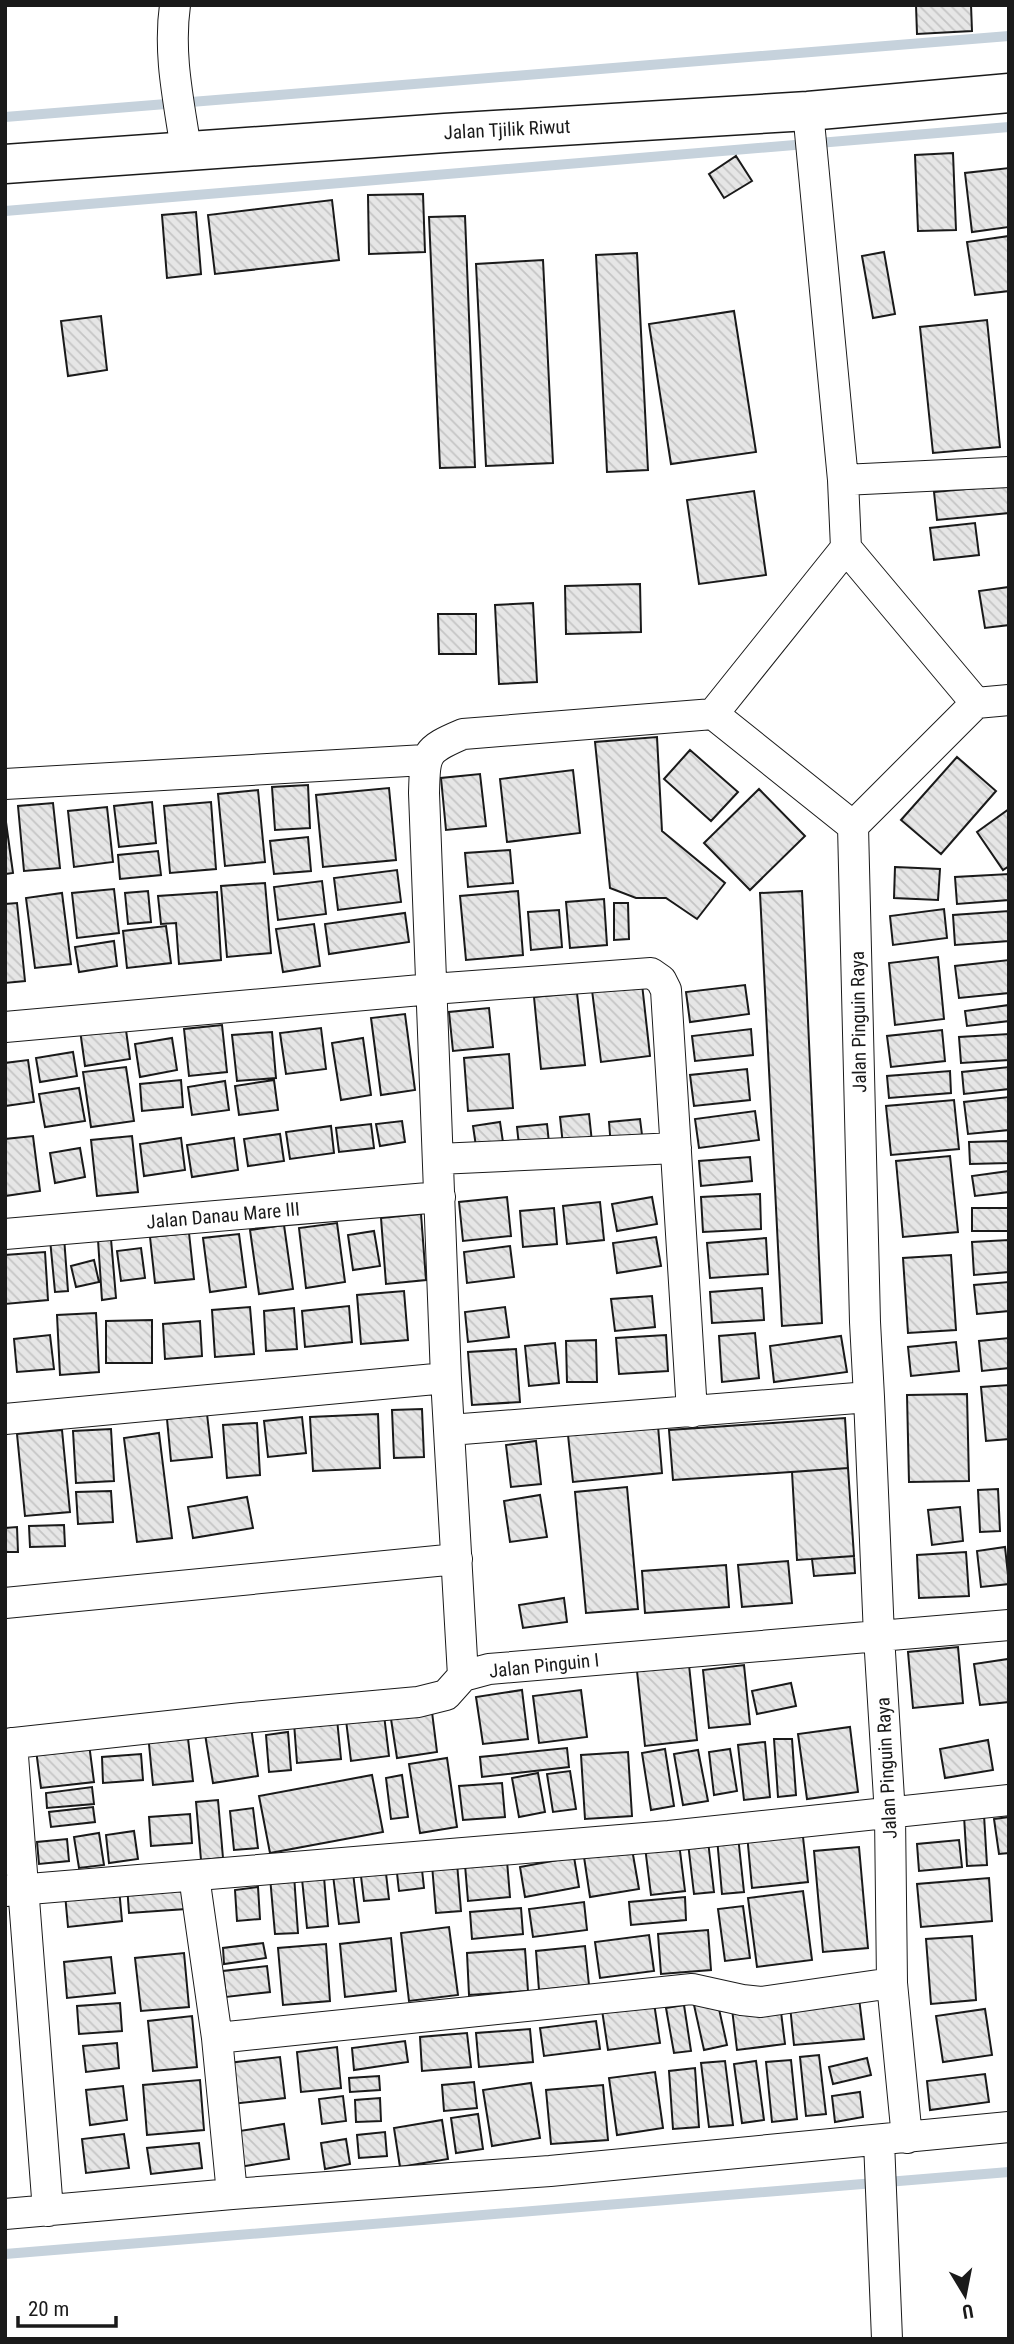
<svg xmlns="http://www.w3.org/2000/svg" width="1014" height="2344" font-family="'Roboto Condensed',sans-serif">
	<defs>
		<pattern id="building-back-hatch" width="6" height="6" patternUnits="userSpaceOnUse" patternTransform="scale(1.75)"><rect width="6" height="6" fill="#e6e6e6"/><path d="M-1 5l2 2M0 0l6 6M5-1l2 2" fill="none" stroke="#c5c5c5"/></pattern>
	</defs>
	<rect width="100%" height="100%" fill="#fff"/>
	<g fill="none" stroke-linecap="round" stroke-linejoin="round">
		<!-- stream -->
		<path stroke="#c6d2dc" stroke-width="10" d="M5,117l1004,-81
			M5,211l1004,-84
			M5,2254l1004,-82"/>
	</g>
	<!-- building -->
	<path fill="url(#building-back-hatch)" stroke="#1a1a1a" stroke-width="2" d="M916,5h55l1,26 -55,3z
		M953,153l3,77 -38,1 -3,-76z
		M736,156l16,25 -28,17 -15,-24z
		M1009,168v59l-37,5 -7,-59z
		M423,194l2,58 -56,2 -1,-59z
		M332,200l7,60 -124,14 -7,-59z
		M196,212l5,62 -34,4 -5,-63z
		M465,216l10,251 -35,1 -11,-251z
		M1009,236v55l-34,4 -8,-53z
		M884,252l11,62 -22,4 -11,-62z
		M637,253l11,217 -41,2 -11,-217z
		M543,260l10,203 -67,3 -10,-202z
		M734,311l22,141 -85,12 -22,-140z
		M101,316l6,54 -39,6 -7,-55z
		M987,320l13,127 -67,6 -13,-126z
		M1009,485v28l-72,7 -3,-28z
		M754,491l12,84 -67,9 -12,-84z
		M975,523l4,32 -45,5 -4,-32z
		M640,584l1,48 -75,2 -1,-48z
		M1009,587v38l-24,3 -6,-37z
		M533,603l4,79 -38,2 -4,-79z
		M438,614h38v40h-37z
		M657,737l5,94 63,52 -28,36 -31,-21h-30l-26,-10 -15,-146z
		M690,750l48,42 -27,29 -47,-42z
		M957,757l39,34 -55,63 -40,-34z
		M573,770l7,63 -73,9 -7,-63z
		M480,774l6,52 -40,4 -5,-52z
		M308,785l2,43 -35,2 -3,-43z
		M389,788l7,72 -73,7 -7,-72z
		M759,789l46,47 -55,54 -46,-47z
		M258,790l7,72 -40,4 -7,-72z
		M152,802l4,41 -37,4 -5,-41z
		M211,802l5,67 -46,4 -6,-67z
		M53,803l7,65 -36,3 -6,-65z
		M107,807l6,55 -39,5 -6,-56z
		M1009,809v57l-6,4 -26,-38z
		M5,815l8,58 -8,1z
		M308,837l3,34 -37,3 -4,-33z
		M510,850l3,33 -45,4 -3,-34z
		M158,851l3,24 -41,4 -2,-24z
		M895,867l45,2 -2,31 -44,-2z
		M397,870l4,32 -63,8 -4,-32z
		M1009,874v26l-52,4 -2,-27z
		M322,881l4,33 -48,6 -4,-33z
		M265,883l6,70 -44,4 -6,-71z
		M114,889l5,44 -42,5 -5,-45z
		M148,891l3,31 -23,2 -3,-31z
		M518,891l5,64 -57,5 -6,-64z
		M802,891l20,432 -40,3 -22,-433z
		M217,892l4,68 -42,4 -3,-41 -15,1 -3,-28z
		M62,893l9,71 -36,4 -9,-70z
		M604,899l3,46 -37,3 -4,-46z
		M17,903l8,78 -20,2v-79z
		M614,903h14l1,36 -15,1z
		M944,909l3,29 -54,7 -3,-29z
		M559,910l3,37 -31,3 -3,-38z
		M1009,911v30l-54,4 -2,-30z
		M405,913l4,29 -80,12 -4,-30z
		M314,924l6,42 -37,6 -7,-43z
		M166,926l5,37 -44,5 -4,-37z
		M114,941l3,25 -38,6 -4,-25z
		M938,957l6,62 -49,6 -6,-62z
		M1009,960v33l-50,5 -4,-32z
		M642,984l8,72 -49,6 -9,-72z
		M745,985l4,29 -59,8 -4,-30z
		M577,993l8,72 -44,4 -7,-72z
		M1009,1005v16l-42,5 -2,-15z
		M489,1008l4,39 -40,4 -4,-39z
		M405,1014l10,76 -34,5 -10,-77z
		M125,1023l5,36 -45,7 -5,-36z
		M222,1025l5,47 -38,4 -5,-47z
		M321,1028l5,41 -40,5 -6,-41z
		M751,1029l2,26 -58,6 -3,-25z
		M942,1030l3,31 -54,6 -4,-31z
		M272,1032l4,46 -39,3 -5,-46z
		M1009,1034v26l-48,3 -2,-26z
		M172,1038l5,32 -37,7 -5,-33z
		M363,1038l8,57 -30,5 -9,-57z
		M73,1052l4,24 -37,6 -4,-24z
		M509,1054l4,54 -45,3 -4,-53z
		M28,1060l6,42 -29,4v-43z
		M126,1067l8,54 -43,6 -8,-55z
		M1009,1067v22l-45,5 -2,-22z
		M747,1069l3,31 -56,6 -4,-31z
		M950,1071l1,22 -62,5 -2,-22z
		M181,1080l2,27 -41,4 -2,-27z
		M274,1080l4,30 -39,5 -4,-29z
		M225,1081l4,29 -37,5 -4,-28z
		M79,1088l6,33 -40,6 -6,-33z
		M1009,1097v33l-41,4 -4,-32z
		M954,1100l5,49 -68,6 -5,-49z
		M755,1111l4,29 -60,8 -4,-29z
		M589,1114l3,28 -29,3 -3,-28z
		M640,1119l3,24 -32,4 -2,-25z
		M402,1121l3,21 -25,4 -4,-22z
		M500,1122l4,27 -27,4 -4,-27z
		M371,1124l3,24 -35,4 -3,-24z
		M547,1124l3,28 -30,3 -3,-28z
		M331,1126l3,27 -44,6 -4,-27z
		M280,1134l4,27 -36,5 -4,-27z
		M33,1136l7,55 -35,5v-57z
		M132,1136l6,56 -41,4 -6,-56z
		M181,1138l4,32 -41,6 -4,-32z
		M234,1138l4,32 -46,7 -5,-32z
		M1009,1141v22l-39,1 -1,-22z
		M80,1148l5,29 -30,6 -5,-30z
		M950,1156l8,76 -55,5 -7,-76z
		M750,1157l2,24 -51,5 -2,-25z
		M1009,1171v21l-34,4 -3,-20z
		M760,1194l1,35 -58,3 -2,-35z
		M507,1197l4,39 -48,5 -4,-39z
		M652,1197l5,27 -40,7 -5,-27z
		M600,1202l4,38 -37,4 -4,-38z
		M554,1208l3,36 -34,3 -3,-36z
		M972,1208h37v23h-37z
		M421,1214l5,66 -40,4 -5,-66z
		M337,1223l8,59 -39,6 -7,-60z
		M284,1225l9,64 -34,5 -9,-64z
		M374,1231l6,35 -27,4 -5,-35z
		M189,1233l5,46 -39,4 -5,-46z
		M239,1234l7,53 -36,5 -7,-54z
		M64,1237l4,54 -13,1 -5,-53z
		M656,1237l5,29 -44,7 -4,-30z
		M766,1238l2,36 -58,4 -3,-35z
		M111,1239l5,59 -14,2 -4,-60z
		M1009,1240v32l-35,3 -2,-33z
		M510,1246l4,31 -47,6 -3,-31z
		M141,1248l4,30 -24,3 -4,-30z
		M45,1252l3,48 -43,4v-49z
		M951,1255l5,75 -48,3 -5,-75z
		M94,1260l5,22 -23,5 -5,-21z
		M1009,1282v29l-32,3 -3,-29z
		M762,1288l2,32 -52,3 -2,-31z
		M404,1291l4,49 -47,4 -4,-49z
		M652,1296l3,31 -40,4 -4,-32z
		M349,1306l3,36 -47,5 -3,-36z
		M250,1307l4,47 -39,3 -3,-47z
		M505,1307l4,30 -41,5 -3,-30z
		M294,1308l3,41 -31,2 -2,-40z
		M96,1313l3,59 -39,3 -3,-60z
		M152,1320v43h-46v-42z
		M200,1321l2,35 -37,3 -2,-35z
		M755,1333l4,45 -37,4 -3,-46z
		M50,1335l4,34 -37,3 -3,-33z
		M666,1335l2,36 -49,3 -3,-36z
		M841,1336l6,36 -73,10 -4,-36z
		M1009,1338v30l-27,3 -3,-30z
		M596,1340l1,42h-30l-1,-41z
		M956,1342l3,29 -48,5 -3,-29z
		M555,1343l4,40 -30,3 -4,-40z
		M516,1349l4,53 -48,3 -4,-53z
		M1009,1385v54l-23,2 -5,-54z
		M967,1394l2,87 -60,1 -2,-87z
		M422,1409l2,48 -30,1 -2,-48z
		M207,1414l5,43 -41,4 -4,-42z
		M378,1414l2,54 -67,3 -3,-54z
		M302,1417l4,36 -38,4 -4,-36z
		M845,1418l3,50 -175,12 -4,-50z
		M257,1423l3,52 -33,3 -4,-53z
		M658,1426l4,47 -89,9 -5,-47z
		M111,1429l3,52 -38,2 -3,-52z
		M62,1430l8,82 -45,4 -8,-82z
		M159,1433l13,105 -35,4 -13,-104z
		M536,1441l5,43 -30,3 -5,-42z
		M848,1468l6,88 -57,4 -5,-88z
		M627,1487l11,122 -52,4 -11,-121z
		M998,1489l2,42 -20,1 -2,-42z
		M111,1491l2,31 -35,2 -2,-32z
		M540,1495l7,42 -37,5 -6,-41z
		M247,1497l6,31 -60,10 -5,-31z
		M960,1507l3,34 -31,4 -4,-35z
		M64,1525l1,21 -35,1 -1,-21z
		M17,1527l1,25h-13v-24z
		M1005,1547l4,37 -28,3 -4,-36z
		M966,1552l3,44 -50,2 -2,-43z
		M854,1556l1,17 -41,3 -2,-17z
		M788,1561l4,42 -50,4 -4,-42z
		M726,1565l3,42 -84,6 -3,-42z
		M564,1598l3,24 -44,6 -4,-23z
		M958,1647l5,56 -50,5 -5,-56z
		M1008,1659l1,43 -29,3 -6,-41z
		M689,1665l8,75 -52,6 -8,-75z
		M744,1665l6,59 -41,4 -6,-58z
		M791,1683l5,23 -39,8 -5,-23z
		M522,1690l6,49 -45,5 -7,-47z
		M581,1690l6,47 -48,6 -6,-47z
		M432,1712l5,40 -40,6 -6,-39z
		M384,1715l5,41 -38,5 -5,-41z
		M337,1719l4,40 -44,4 -3,-40z
		M251,1727l7,49 -45,7 -8,-49z
		M850,1727l8,65 -51,7 -9,-65z
		M187,1730l6,51 -40,4 -5,-51z
		M288,1732l3,38 -22,2 -3,-37z
		M774,1739h18l4,56 -18,2z
		M988,1740l5,30 -48,8 -5,-29z
		M765,1742l5,55 -26,3 -6,-55z
		M89,1744l5,38 -53,6 -5,-38z
		M567,1748l2,19 -87,10 -2,-20z
		M665,1749l9,57 -23,4 -9,-57z
		M730,1749l7,42 -23,4 -5,-43z
		M698,1750l10,51 -25,4 -9,-51z
		M628,1752l4,64 -47,3 -4,-64z
		M141,1754l2,26 -40,3 -1,-26z
		M447,1758l10,69 -37,6 -11,-69z
		M570,1771l6,38 -23,3 -6,-38z
		M538,1773l7,39 -26,5 -7,-39z
		M372,1775l11,57 -113,21 -11,-57z
		M402,1775l6,42 -17,2 -5,-41z
		M502,1783l3,34 -42,3 -4,-34z
		M92,1787l2,17 -47,4 -1,-15z
		M218,1800l5,58 -22,2 -5,-58z
		M93,1807l2,15 -44,5 -2,-15z
		M253,1808l5,40 -24,2 -4,-39z
		M190,1814l2,29 -41,3 -2,-29z
		M984,1815l3,50 -20,1 -3,-50z
		M1009,1817v36l-10,1 -5,-35z
		M802,1828l6,54 -56,6 -5,-54z
		M134,1831l4,28 -29,4 -3,-28z
		M99,1833l5,32 -25,3 -5,-31z
		M738,1836l6,56 -22,2 -5,-56z
		M67,1839l2,22 -30,3 -2,-22z
		M959,1840l3,27 -43,4 -2,-27z
		M708,1841l6,51 -20,2 -6,-51z
		M679,1843l6,48 -34,4 -6,-48z
		M859,1847l9,101 -45,4 -9,-101z
		M632,1849l7,40 -49,8 -6,-40z
		M574,1857l5,30 -54,10 -5,-30z
		M421,1861l3,27 -25,3 -3,-27z
		M507,1861l3,36 -42,4 -3,-36z
		M457,1863l4,48 -25,2 -4,-48z
		M385,1865l4,34 -25,2 -4,-33z
		M353,1873l6,49 -20,2 -6,-49z
		M294,1875l4,58 -23,1 -5,-57z
		M324,1877l4,49 -21,2 -5,-49z
		M989,1878l3,43 -71,6 -4,-43z
		M185,1880l1,29 -57,4 -2,-28z
		M258,1887l2,32 -23,2 -2,-31z
		M119,1888l3,33 -54,6 -3,-33z
		M803,1891l9,69 -55,7 -9,-69z
		M685,1897l1,23 -55,5 -2,-23z
		M584,1902l3,28 -54,7 -4,-28z
		M743,1906l7,52 -25,3 -7,-52z
		M521,1908l2,26 -51,5 -2,-27z
		M449,1927l9,68 -49,6 -8,-68z
		M708,1930l3,40 -50,4 -3,-40z
		M649,1935l5,36 -54,7 -5,-36z
		M972,1936l4,64 -45,4 -5,-65z
		M391,1938l5,53 -51,6 -5,-53z
		M263,1943l3,15 -42,6 -1,-16z
		M326,1944l4,57 -47,4 -5,-57z
		M585,1946l4,39 -50,5 -3,-39z
		M525,1949l3,42 -59,4 -2,-42z
		M184,1953l5,54 -48,4 -6,-53z
		M111,1957l4,36 -48,5 -3,-36z
		M267,1966l3,26 -44,5 -3,-26z
		M859,1998l5,41 -70,6 -4,-39z
		M717,2000l10,45 -23,5 -10,-45z
		M120,2003l2,28 -43,3 -2,-28z
		M654,2003l6,40 -52,7 -6,-40z
		M780,2004l5,40 -48,6 -5,-41z
		M684,2005l7,46 -17,2 -8,-45z
		M985,2009l7,46 -49,7 -7,-46z
		M192,2016l5,51 -44,4 -5,-50z
		M596,2021l4,28 -56,7 -4,-28z
		M530,2029l3,33 -54,5 -3,-34z
		M467,2033l4,34 -49,4 -2,-34z
		M405,2041l3,21 -54,8 -2,-22z
		M117,2043l2,25 -33,4 -3,-26z
		M337,2047l4,41 -40,4 -4,-40z
		M819,2055l7,59 -20,2 -6,-59z
		M280,2057l5,41 -53,6 -4,-41z
		M867,2058l4,17 -38,9 -4,-17z
		M791,2060l6,59 -25,3 -6,-60z
		M725,2061l8,64 -24,2 -8,-64z
		M756,2061l8,59 -22,3 -8,-59z
		M695,2068l4,59 -26,2 -4,-58z
		M655,2072l8,56 -46,7 -8,-57z
		M985,2074l4,28 -59,8 -3,-29z
		M379,2076l1,14 -30,2 -1,-14z
		M200,2080l4,50 -57,5 -4,-50z
		M474,2082l3,26 -33,3 -2,-26z
		M531,2083l9,55 -48,8 -9,-56z
		M603,2085l5,55 -57,4 -5,-54z
		M123,2086l4,34 -37,5 -4,-35z
		M860,2092l3,25 -28,5 -3,-26z
		M343,2096l3,25 -24,3 -3,-25z
		M380,2098l1,23 -25,1 -1,-22z
		M478,2114l5,35 -27,4 -5,-35z
		M442,2120l6,39 -48,8 -6,-39z
		M284,2124l5,35 -50,8 -6,-35z
		M385,2132l2,24 -28,2 -2,-23z
		M124,2134l5,34 -43,5 -4,-34z
		M346,2139l4,25 -25,5 -4,-26z
		M199,2143l3,25 -51,6 -4,-26z"/>
	<g fill="none" stroke-linecap="round" stroke-linejoin="round">
		<defs>
			<path id="street" d="M175,5c-7,50 4,97 11,145
				M808,111l35,369 3,68 130,155 33,-3
				M843,480l166,-8
				M5,784l420,-24
				M853,826l123,-123
				M5,1027l427,-38 219,-16 10,7 5,10 26,422
				M438,1159l238,-11
				M5,1234l435,-37
				M869,1397l10,239 11,179 2,168 15,155
				M5,1419l441,-41
				M450,1430l419,-33 -4,-75 -12,-496 -140,-112
				M5,1603l452,-44
				M463,1676l-17,-298 -22,-585c1,-40 1,-43 39,-59l250,-20 133,-166
				M12,1743l36,468
				M5,1744l237,-26 176,-16 28,-7 17,-19 26,-7 520,-44
				M194,1876l23,162 15,156
				M5,1891l664,-55 340,-36
				M217,2038l475,-49 50,11 19,2 131,-19
				M879,2141l8,198
				M5,2214l227,-20 318,-23 459,-44"/>
			<path id="highway" d="M5,164l440,-31 363,-22 201,-18"/>
		</defs>
		<!-- street casing -->
		<use href="#street" stroke="#1a1a1a" stroke-width="32"/>
		<!-- highway casing -->
		<use href="#highway" stroke="#1a1a1a" stroke-width="41"/>
		<!-- street -->
		<use href="#street" stroke="#fff" stroke-width="30"/>
		<!-- highway -->
		<use href="#highway" stroke="#fff" stroke-width="38"/>
	</g>
	<g text-anchor="middle" stroke-width="5" stroke-linejoin="round" paint-order="stroke">
		<!-- street labels -->
		<g font-size="19" fill="#1a1a1a" stroke="#fff">
			<text transform="translate(507 129) rotate(-3)" y="7">Jalan Tjilik Riwut</text>
			<text transform="translate(858 1022) rotate(-91)" y="7">Jalan Pinguin Raya</text>
			<text transform="translate(223 1215) rotate(-5)" y="7">Jalan Danau Mare III</text>
			<text transform="translate(544 1665) rotate(-6)" y="7">Jalan Pinguin I</text>
			<text transform="translate(886 1768) rotate(-93)" y="7">Jalan Pinguin Raya</text>
		</g>
	</g>
	<!-- border -->
	<rect width="1014" height="2344" fill="none" stroke="#1a1a1a" stroke-width="14"/>
	<!-- north arrow -->
	<g transform="translate(965 2295) rotate(170)" stroke="#ffffff" stroke-width="5" paint-order="stroke">
	<path d="M0-5L12 26L0 18L-12 26Z" fill="#1a1a1a"/>
	<text y="-10" font-size="19" font-weight="bold" text-anchor="middle" fill="#1a1a1a">U</text>
	</g>
	<!-- scale -->
	<path d="M18 2316v10h98v-10" fill="none" stroke="#1a1a1a" stroke-width="3.5"/>
	<text x="28" y="2316" font-size="21" fill="#1a1a1a" stroke="#ffffff" stroke-width="5" paint-order="stroke">20 m</text>
</svg>
